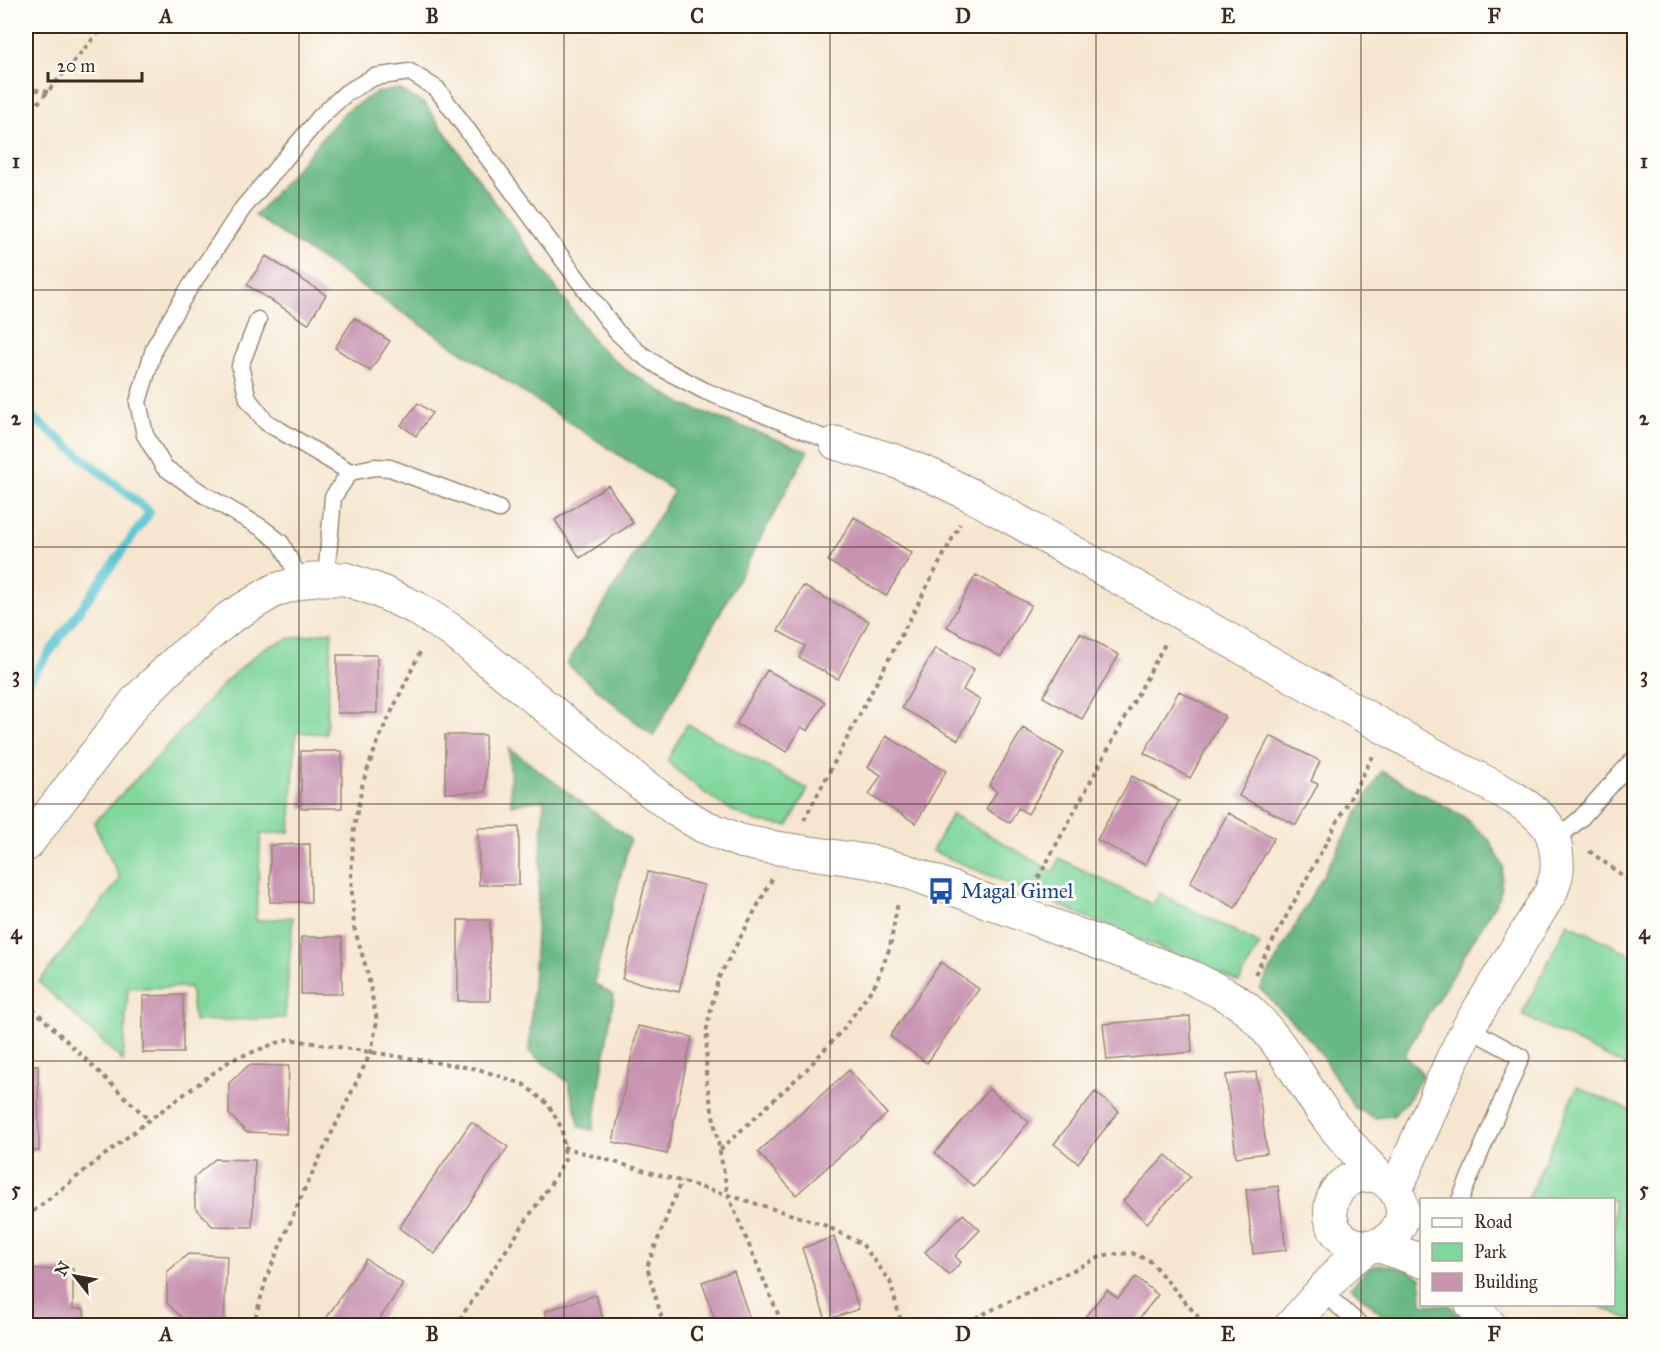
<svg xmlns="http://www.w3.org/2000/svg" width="1660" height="1351" font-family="'IM FELL Great Primer',serif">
	<rect width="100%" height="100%" fill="#fdfcf7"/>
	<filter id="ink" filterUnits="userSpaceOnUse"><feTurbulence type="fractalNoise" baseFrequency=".0167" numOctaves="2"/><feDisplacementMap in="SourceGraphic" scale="12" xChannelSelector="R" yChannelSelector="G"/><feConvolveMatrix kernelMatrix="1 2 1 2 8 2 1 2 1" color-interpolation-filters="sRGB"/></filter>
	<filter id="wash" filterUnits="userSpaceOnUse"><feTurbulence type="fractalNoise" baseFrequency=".008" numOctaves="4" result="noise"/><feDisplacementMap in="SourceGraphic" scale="24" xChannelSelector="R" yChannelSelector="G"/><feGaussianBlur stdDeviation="1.35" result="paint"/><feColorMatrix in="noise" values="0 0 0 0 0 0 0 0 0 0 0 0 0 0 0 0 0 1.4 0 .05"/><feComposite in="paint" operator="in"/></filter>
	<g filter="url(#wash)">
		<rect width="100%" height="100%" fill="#f6e6cf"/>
		<!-- green -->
		<path fill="#80d79b" stroke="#5e805c" stroke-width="1.5" d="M332,631l-6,103 -30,-2 -6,100 -29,2 -5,87 37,-4 -8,101 -91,3 -4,-34 -62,1 -5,73 -84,-79 81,-103 -26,-56 66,-69 67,-74 37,-32 24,-9z
			M687,724l121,65 -20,37c-11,-2 -23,-2 -33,-5 -34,-12 -61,-36 -88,-60z
			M952,814l102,58 5,-14 94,47 6,-12 101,51 -21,38 -307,-131z
			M1567,923l67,33v114l-112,-55z
			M1577,1087l57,25v209l-37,-16 17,-1v-104l-86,-1z"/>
		<!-- forest -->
		<path fill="#68b883" stroke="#527150" stroke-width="1.5" d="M398,89l27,15 171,240 30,26 56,34 126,47 -155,285 -86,-72 107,-173 -419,-275 90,-104 30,-19z
			M509,748l121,91 -36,144 20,13 -21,134 -13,-3 -12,-45 -39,-30 15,-252 -33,5z
			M1381,771l82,45 27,25 13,25 -3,30 -96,159 19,19 -13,24 -17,18 -18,2 -20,-10 -40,-63 -55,-56z
			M1380,1264l26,5 15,9 1,26 28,1 18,20h-75l-42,-38 18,-19z"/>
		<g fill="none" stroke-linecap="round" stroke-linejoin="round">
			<!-- stream -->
			<path stroke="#5ac6d3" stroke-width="9" d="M26,412l124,100 -124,173"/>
		</g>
		<g id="blocks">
			<!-- building -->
			<path fill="#c793b1" d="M266,256l60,39 -18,29 -61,-39z
				M354,318l36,23 -20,30 -35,-23z
				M418,403l14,10 -16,23 -15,-11z
				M608,485l25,38 -53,35 -25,-38z
				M854,517l58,36 -26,43 -58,-35z
				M976,575l55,30 -30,52 -54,-30z
				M803,586l66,35 -31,58 -39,-21 6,-12 -27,-15z
				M1080,633l39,22 -37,64 -39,-22z
				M935,648l39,21 -11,21 17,10 -22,40 -56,-32z
				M337,655h40v58h-40z
				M767,670l58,32 -17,29 -7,-4 -14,25 -51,-28z
				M1179,691l46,25 -35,62 -46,-25z
				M1023,728l41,25 -36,61 -10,-6 -8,15 -24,-14 11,-18 -8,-5z
				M445,735h40l1,57 -41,1z
				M886,736l60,35 -30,52 -47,-28 12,-20 -13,-8z
				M1270,736l50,25 -9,20 7,3 -22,41 -57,-29z
				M301,751h41v57h-41z
				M1132,776l47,25 -34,64 -48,-25z
				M1228,813l46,25 -39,70 -45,-25z
				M519,827v58h-40l-1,-57z
				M310,844l1,58h-41v-57z
				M648,872l56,13 -25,107 -57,-13z
				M458,920h32v81h-32z
				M301,937h41v57h-41z
				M941,962l38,27 -52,74 -37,-27z
				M183,995v58h-40v-57z
				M1190,1016l2,36 -85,8 -4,-36z
				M638,1026l54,11 -25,117 -54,-12z
				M26,1065h12l1,86h-13z
				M249,1065l40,1 -3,68 -40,-2 -17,-18v-31z
				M849,1070l38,44 -91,81 -38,-43z
				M1256,1072l11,81 -31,4 -10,-82z
				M989,1089l40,33 -55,65 -39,-34z
				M1095,1092l24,19 -41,52 -24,-19z
				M471,1122l37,25 -73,107 -36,-26z
				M1166,1155l24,22 -43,46 -24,-22z
				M215,1159l40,1 -3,67 -40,-1 -17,-19 -1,-30z
				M1278,1186l8,64 -33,4 -7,-64z
				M963,1214l17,16 -25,26 6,6 -12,13 -24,-23z
				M834,1237l25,72 -33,11 -24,-72z
				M188,1254l39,2 -3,66 -39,-1 -18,-18v-31z
				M366,1259l37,25 -28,42h-54z
				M73,1269v40h11l1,17h-59v-56z
				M734,1271l18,55h-35l-15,-44z
				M1136,1277l22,18 -25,31h-40l-9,-8 23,-28 11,8z
				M596,1295l9,31h-56l-4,-15z"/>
		</g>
	</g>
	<g filter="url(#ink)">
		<use href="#blocks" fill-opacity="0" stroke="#988876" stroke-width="1.5"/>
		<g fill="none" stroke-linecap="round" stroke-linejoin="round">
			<defs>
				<path id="lane" d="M258,320l-18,46 8,33 18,23 84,50
					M326,579l7,-82 17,-25 25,-5 15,1 109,41
					M301,582l-20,-39 -19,-15 -59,-34 -39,-27 -19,-32 -7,-33 17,-56 31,-53 57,-85 78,-92 25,-23 28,-16 36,-5 27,17 179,242 22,21 25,17 42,22 131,52
					M1553,842l28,-24 53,-59
					M1460,1200l61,-143 -53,-29
					M1322,1291l39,35"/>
				<path id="street" d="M836,443l59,18 37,15 43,21 480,270c27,14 78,36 94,61 6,10 9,30 8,41 0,8 -4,16 -6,23l-83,136 -17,34 -55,128
					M26,845l110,-144 41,-40 52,-43 46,-28 38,-11h32l32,11 39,18 36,23 187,151 36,27 28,17 37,15 30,6 102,15 31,8 288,107c18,10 40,18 56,32 35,31 54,74 82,111 15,20 33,38 49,56 25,13 35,44 10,63 -7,6 -17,8 -26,7 -47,-5 -41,-78 16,-70
					M1378,1245l44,16
					M1472,1304l18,22
					M1291,1326l55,-62 22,-17"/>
			</defs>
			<!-- lane casing -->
			<use href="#lane" stroke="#988876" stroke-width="19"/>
			<!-- street casing -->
			<use href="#street" stroke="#988876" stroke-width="35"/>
			<!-- path -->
			<path stroke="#988876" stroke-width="4" stroke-dasharray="4.5 4.5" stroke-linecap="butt" d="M26,88l22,4
				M26,117l78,-91
				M804,820l156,-296
				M1589,851l45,33
				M772,879l-54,100 -11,47 -1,52 22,117 94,29 40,20 28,37 12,45
				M1034,886l132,-244
				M1255,974l118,-218
				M26,1002l123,118
				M563,1147l165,48 55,131
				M720,1150l86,-80 39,-43 31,-44 14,-36 8,-45
				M26,1217l123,-97 82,-60 57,-21 190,30 45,15 25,20 14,25 3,30 -11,20 -99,147
				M253,1326l14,-50 38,-88 66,-136 6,-31 -10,-50 -13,-44 -3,-50 3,-50 9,-45 16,-44 43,-90
				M664,1326l-17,-59 34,-86
				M959,1326l145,-71 28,-2 18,8 56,65"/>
			<!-- lane -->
			<use href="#lane" stroke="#fff" stroke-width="16"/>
			<!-- street -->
			<use href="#street" stroke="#fff" stroke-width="33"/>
		</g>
	</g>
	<!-- grid -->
	<path fill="none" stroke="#3b2a1e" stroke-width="1.5" stroke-opacity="0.55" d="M299,26v1300M564,26v1300M830,26v1300M1096,26v1300M1361,26v1300M26,290h1608M26,547h1608M26,804h1608M26,1061h1608"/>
	<!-- icons -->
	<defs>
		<symbol id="bus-bare" viewBox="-9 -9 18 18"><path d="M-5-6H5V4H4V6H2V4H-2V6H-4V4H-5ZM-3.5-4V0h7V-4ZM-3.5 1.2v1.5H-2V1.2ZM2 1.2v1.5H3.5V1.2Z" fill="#1a4fb4" stroke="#fdfcf7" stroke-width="2.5" paint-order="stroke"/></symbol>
	</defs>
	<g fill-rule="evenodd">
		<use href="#bus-bare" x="922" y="872" width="38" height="38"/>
	</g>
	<g text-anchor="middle" stroke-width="6" stroke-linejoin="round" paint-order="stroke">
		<!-- transit labels -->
		<g font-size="21" fill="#164399" stroke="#fdfcf7" text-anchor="start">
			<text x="961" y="898">Magal Gimel</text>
		</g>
	</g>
	<!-- margin -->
	<rect width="1660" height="1351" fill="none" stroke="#fdfcf7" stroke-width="66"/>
	<!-- legend -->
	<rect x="1420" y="1198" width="195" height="108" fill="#fdfcf7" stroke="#afa8a0" stroke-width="1.5"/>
	<rect x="1432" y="1218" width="30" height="9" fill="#ffffff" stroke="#afa8a0" stroke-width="1.5"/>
	<text x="1474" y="1228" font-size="18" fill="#3b2a1e">Road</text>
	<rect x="1432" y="1243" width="30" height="18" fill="#80d79b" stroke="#afa8a0" stroke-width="1.5"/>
	<text x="1474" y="1258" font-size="18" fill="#3b2a1e">Park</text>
	<rect x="1432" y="1273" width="30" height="18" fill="#c793b1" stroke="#afa8a0" stroke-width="1.5"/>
	<text x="1474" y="1288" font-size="18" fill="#3b2a1e">Building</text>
	<!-- north arrow -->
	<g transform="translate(75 1276) rotate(301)" stroke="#fdfcf7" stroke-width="4.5" paint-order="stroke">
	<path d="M0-4.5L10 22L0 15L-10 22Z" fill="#3b2a1e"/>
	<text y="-9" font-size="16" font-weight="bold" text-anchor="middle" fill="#3b2a1e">N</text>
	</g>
	<!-- scale -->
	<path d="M48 72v9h94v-9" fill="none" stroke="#3b2a1e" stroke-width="3"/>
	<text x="57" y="72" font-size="18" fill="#3b2a1e" stroke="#fdfcf7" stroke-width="4.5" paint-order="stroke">20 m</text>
	<rect x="33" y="33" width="1594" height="1285" fill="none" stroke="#3b2a1e" stroke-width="2"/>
	<g font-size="20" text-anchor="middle" font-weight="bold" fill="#3b2a1e">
		<text x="166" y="23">A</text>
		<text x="432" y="23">B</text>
		<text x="697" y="23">C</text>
		<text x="963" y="23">D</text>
		<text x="1228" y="23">E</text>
		<text x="1494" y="23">F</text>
		<text x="16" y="168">1</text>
		<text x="1644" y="168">1</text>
		<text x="16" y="425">2</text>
		<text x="1644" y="425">2</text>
		<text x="16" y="682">3</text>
		<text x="1644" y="682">3</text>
		<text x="16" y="939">4</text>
		<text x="1644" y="939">4</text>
		<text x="16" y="1196">5</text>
		<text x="1644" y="1196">5</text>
		<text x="166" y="1341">A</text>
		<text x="432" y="1341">B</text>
		<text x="697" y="1341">C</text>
		<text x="963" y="1341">D</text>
		<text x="1228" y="1341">E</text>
		<text x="1494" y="1341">F</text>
	</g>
</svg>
